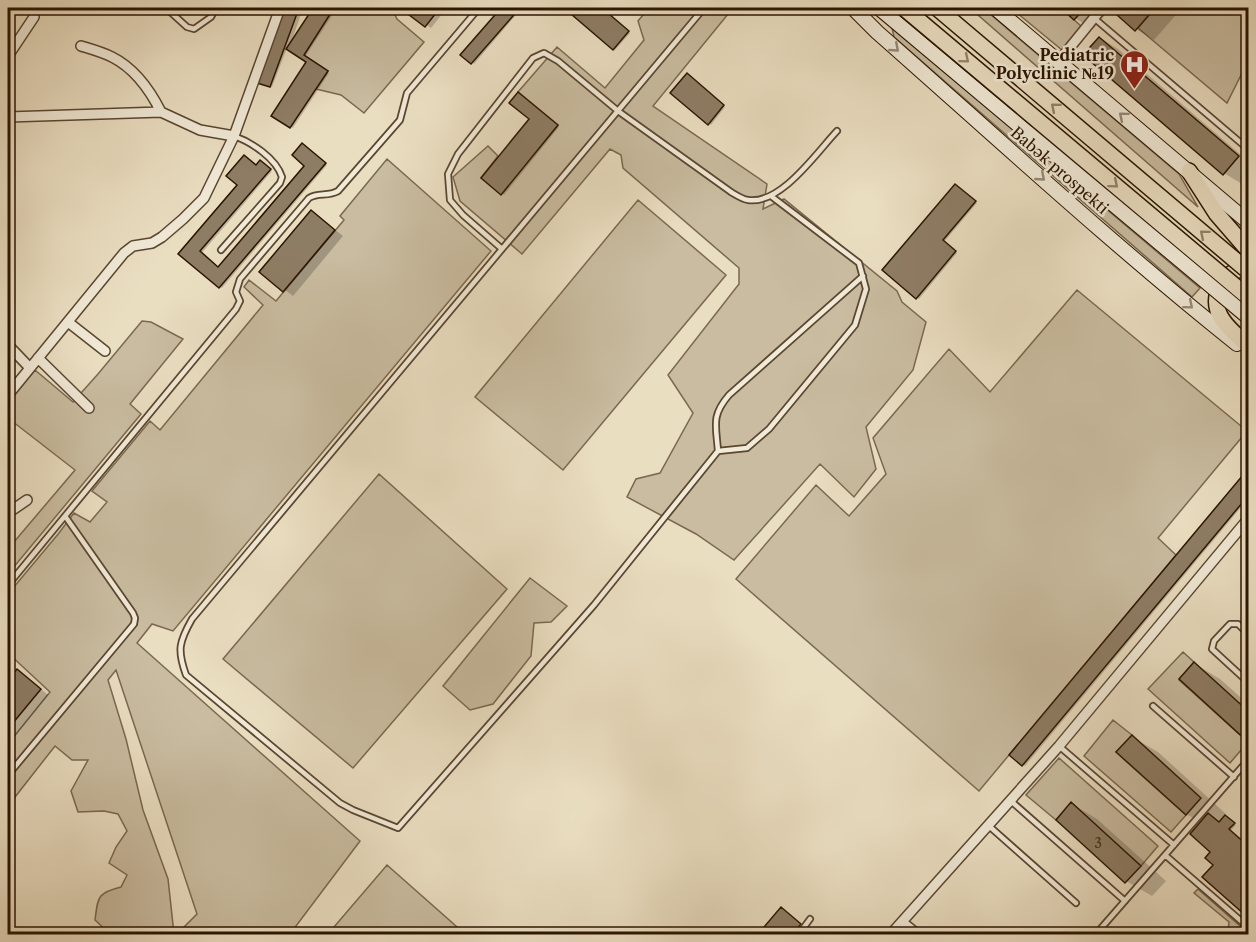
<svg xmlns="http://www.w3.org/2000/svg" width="1256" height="942" font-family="'Libre Caslon Text',serif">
	<rect width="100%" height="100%" fill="#eadec1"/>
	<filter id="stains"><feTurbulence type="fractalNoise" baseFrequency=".00333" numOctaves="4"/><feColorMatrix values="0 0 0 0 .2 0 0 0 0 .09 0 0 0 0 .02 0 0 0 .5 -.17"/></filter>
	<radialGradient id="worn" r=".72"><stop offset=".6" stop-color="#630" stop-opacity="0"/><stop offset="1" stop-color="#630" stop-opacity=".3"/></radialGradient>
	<!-- green -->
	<path fill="#c9bca0" stroke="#7a6850" stroke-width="1.5" d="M334,8h58l5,11 27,23 -60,71 -23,-18 -25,-6 12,-18 -24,-16z
		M649,8h84l-80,98 114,78 -4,25 21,-10 113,92 5,11 24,20 -13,48 -47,57 10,42 -22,28 -34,-33 -86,96 -38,-26 -69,-37 9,-18 24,-6 33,-60 -25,-38 71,-91v-16l-116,-100 -2,-13 -11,-6 -88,105 -62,-53 -7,-24 35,-31 10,10 -17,22 20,16 57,-69 -40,-33 39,-45 48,41 39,-48 -6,-19z
		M970,8h13l196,166 19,33z
		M1011,8h50l20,18 -19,24z
		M1155,8h93v53l-21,42 -89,-75z
		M892,28l308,260 -8,9 -298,-260z
		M387,159l104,92 -318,380 -21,-7 -15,19 223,198 -70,93h-113l20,-20 -81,-244 -8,10 18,59 17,71 25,69 6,55h-64l-15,-14c3,-23 2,-27 26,-33l6,-12 -18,-12 7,-16 11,-16 -9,-17 -14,-3 -26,1 -7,-21 17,-31h-16l-17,-14 -47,60v-62l42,-52 -42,-39v-59l51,-61 15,-20 16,9 17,-20 -15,-11 58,-70 10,9 103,-125 -19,-18 5,-7 27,21 68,-81 -4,-4z
		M638,200l88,75 -163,195 -88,-73z
		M1077,290l170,141 -89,107 18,17 -197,236 -243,-212 80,-94 33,31 37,-42 -13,-36 76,-89 41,43z
		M142,321l9,1 32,17 -53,65 11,10 -133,160v-25l67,-79 -67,-52v-15l27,-33 38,32 25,-28z
		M379,474l128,115 -154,179 -130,-109z
		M530,578l37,28 -16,16 -17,1 -3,33 -38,48 -23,6 -27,-24z
		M1183,652l11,10 -15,18 69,62 -18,21 -82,-74z
		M1113,720l19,15 -16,17 70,63 -15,17 -87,-76z
		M1059,758l99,88 -17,20 -70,-63 -15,17 -30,-25z
		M387,865l78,69h-137z
		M1198,889l50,44v1h-23l3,-3 1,-9 -35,-29z"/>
	<!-- shadow -->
	<path fill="#0003" d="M286,8h17l-13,38 24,-38h23l-32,49 24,16 -36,55 -20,-12 35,-55 -21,-13 -15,39 -13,-5z
		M402,8h45l-16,20z
		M503,8h19l-48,56 -12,-9z
		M566,8h35l29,25 -15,17z
		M1063,8h40l5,4 -15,17 -18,-11z
		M1125,8h57l-28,32 -18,-11 -17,-14z
		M1100,38l18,11 130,112v15l-6,8 -18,-11z
		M689,77l36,30 -14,18 -2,-2z
		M520,95l39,32 -55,68 -2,-2 29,-74z
		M305,146l22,19 -105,123 -2,-1 -39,-33 58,-69 17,-19 6,-3 10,8 -71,83 18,14 87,-103z
		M957,187l20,16 -33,39 13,11 -38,46 -35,-29z
		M312,212l31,24 -50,60 -32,-24z
		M1248,471v28l-223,267 -2,-1 -12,-10z
		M1248,605v13l-6,-6z
		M1195,664l25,15 28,25v36l-67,-61z
		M26,676l22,19 -34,42 -6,-4v-54l2,1z
		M1132,737l26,15 68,62 -2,2 12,9 -6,6 18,15v69l-43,-38 10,-12 -13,-42 -16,-9z
		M1072,804l25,15 69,62 -14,15 -26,-15z
		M781,909l21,17 -7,8h-35z"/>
	<!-- building -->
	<path fill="#8e7d65" stroke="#2a1401" stroke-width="1.5" d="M284,8h15l-29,79 -13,-4z
		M313,8h21l-30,47 24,16 -38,57 -19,-12 35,-54 -20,-13z
		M400,8h40l-15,19z
		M501,8h19l-49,56 -11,-9z
		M564,8h38l27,23 -16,19z
		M1061,8h24l-11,12z
		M1123,8h32l-20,23 -18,-16z
		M1099,37l140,119 -16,19 -140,-120z
		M687,73l37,32 -16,20 -38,-32z
		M518,92l40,33 -57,70 -20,-17 48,-59 -20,-16z
		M302,143l24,20 -107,125 -41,-34 59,-69 -11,-9 18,-21 12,10 4,-5 11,9 -71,82 18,16 86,-101 -12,-11z
		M955,184l21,17 -33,39 13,11 -40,48 -34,-29z
		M311,210l24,20 -52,62 -24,-20z
		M1248,469v27l-226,270 -13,-11z
		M1194,662l54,49v31l-69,-63z
		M17,669l24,20 -33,40v-51l1,1z
		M1132,735l69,63 -15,17 -70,-63z
		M1071,802l70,64 -16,17 -69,-63z
		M1208,813l11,9 6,-7 10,8 -6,6 18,16 1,-2v68l-3,4 -43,-38 11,-12 -8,-7 5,-6 -20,-18z
		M781,907l20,17 -9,10h-34z"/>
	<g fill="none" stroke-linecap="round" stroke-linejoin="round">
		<defs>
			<path id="lane" d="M166,8l21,19 7,2 17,-12 5,-9
				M704,8l-512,611c-13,23 -15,31 -6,56l154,128 13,7 45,18 196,-223 124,-154 29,-3 22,-19 86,-104 11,-36 -7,-26 -88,-67
				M1094,18l154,131
				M502,249l-39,-34 -13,-15 -2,-26 10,-20 75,-96 11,-5 14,8 60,50 113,81c5,3 11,7 17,8 33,5 69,-48 89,-69
				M221,250l59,-67 2,-6c-6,-19 -31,-35 -48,-41
				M718,451c-2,-26 -7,-35 11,-56l134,-119
				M8,585l228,-276 4,-8 -4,-9 4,-13 69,-81c9,-6 19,-1 29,-7l62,-71 7,-27 72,-85
				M1248,634l-10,-10h-8l-16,17 -2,8 36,33
				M1153,706l81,71
				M1059,746l115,99
				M8,775l126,-151 1,-6 -2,-5 -68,-97
				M1011,801l114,100
				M989,826l87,77
				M1165,855l83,72
				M799,934l11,-15
				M1096,934l152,-174"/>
			<path id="street" d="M81,46c10,3 21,6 31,11 22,11 38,33 49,55
				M8,56l26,-39
				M1059,61l43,-53
				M8,117l153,-5 39,18 34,6
				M68,322l37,29
				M8,345l22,23
				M38,358l51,50
				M8,395l116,-142 9,-7 19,-3 10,-6 21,-18 21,-21 30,-62 46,-128
				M8,513l19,-13
				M902,922l15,12
				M891,934l168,-188 189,-227"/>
			<path id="secondary" d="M853,8l24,24c119,105 236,213 360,312
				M879,8l149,125
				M995,8l253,214"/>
			<path id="primary" d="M1189,171l27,42 32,37
				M1248,266c-23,5 -41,30 -26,53 6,10 18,19 26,27"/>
		</defs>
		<!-- lane casing -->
		<use href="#lane" stroke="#5a4631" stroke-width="8"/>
		<!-- street casing -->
		<use href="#street" stroke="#5a4631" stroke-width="12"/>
		<!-- secondary casing -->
		<use href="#secondary" stroke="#2a1401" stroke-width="16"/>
		<!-- primary casing -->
		<use href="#primary" stroke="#2a1401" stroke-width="18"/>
		<!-- lane -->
		<use href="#lane" stroke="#f1ead7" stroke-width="4.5"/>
		<!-- street -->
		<use href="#street" stroke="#f1ead7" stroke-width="9"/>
		<!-- secondary -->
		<use href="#secondary" stroke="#f1ead7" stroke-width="14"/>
		<!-- primary -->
		<use href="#primary" stroke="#eadec1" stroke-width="15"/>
		<defs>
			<path id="secondary-bridge" d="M1028,133l220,184"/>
			<path id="primary-bridge" d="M904,8l344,289
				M937,8l311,263"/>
		</defs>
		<!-- secondary-bridge casing -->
		<use href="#secondary-bridge" stroke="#2a1401" stroke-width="16" stroke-linecap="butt"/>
		<!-- primary-bridge casing -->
		<use href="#primary-bridge" stroke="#2a1401" stroke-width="18" stroke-linecap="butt"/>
		<!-- secondary-bridge -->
		<use href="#secondary-bridge" stroke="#f1ead7" stroke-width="14"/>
		<!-- primary-bridge -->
		<use href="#primary-bridge" stroke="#eadec1" stroke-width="15"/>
	</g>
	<!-- one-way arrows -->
	<defs><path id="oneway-chevron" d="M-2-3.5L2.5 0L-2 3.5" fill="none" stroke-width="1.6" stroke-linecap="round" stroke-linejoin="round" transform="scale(1.5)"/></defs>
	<g stroke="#978a77">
		<use href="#oneway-chevron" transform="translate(895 48) rotate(41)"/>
		<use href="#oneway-chevron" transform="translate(1123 116) rotate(-140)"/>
		<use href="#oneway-chevron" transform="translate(1041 177) rotate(41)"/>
		<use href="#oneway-chevron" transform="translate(1189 305) rotate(40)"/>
	</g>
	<g stroke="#94836b">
		<use href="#oneway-chevron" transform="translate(965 59) rotate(40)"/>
		<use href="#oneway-chevron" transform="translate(1055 107) rotate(-140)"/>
		<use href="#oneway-chevron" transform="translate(1114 184) rotate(40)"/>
		<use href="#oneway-chevron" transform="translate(1204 234) rotate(-140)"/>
	</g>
	<!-- icons -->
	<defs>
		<symbol id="hospital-pin" viewBox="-11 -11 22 30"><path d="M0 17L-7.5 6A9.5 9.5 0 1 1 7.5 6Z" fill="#8f2418" stroke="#f1ead7"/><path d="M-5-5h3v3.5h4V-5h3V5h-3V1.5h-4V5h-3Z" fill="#fff"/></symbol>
	</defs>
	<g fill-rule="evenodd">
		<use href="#hospital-pin" x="1118" y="48" width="33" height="45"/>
	</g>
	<g text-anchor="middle" stroke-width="5" stroke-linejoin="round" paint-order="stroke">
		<!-- number labels -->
		<g font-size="14" fill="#432e1a">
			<text x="1098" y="848">3</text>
		</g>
		<!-- poi labels -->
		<g font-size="16" font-weight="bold" fill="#2a1401" stroke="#f1ead7" text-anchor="end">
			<text x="1114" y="61">Pediatric<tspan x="1114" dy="18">Polyclinic №19</tspan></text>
		</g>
		<!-- street labels -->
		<g font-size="16" fill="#2a1401" stroke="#f1ead7">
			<text transform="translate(1060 170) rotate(41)" y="6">Babək prospekti</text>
		</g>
	</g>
	<!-- margin -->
	<rect width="1256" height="942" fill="none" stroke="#eadec1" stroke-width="30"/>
	<rect x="9" y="9" width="1238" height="924" fill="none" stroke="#2a1401" stroke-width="3"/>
	<rect x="15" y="15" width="1226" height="912" fill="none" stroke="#2a1401" stroke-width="1.5"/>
	<rect width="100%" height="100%" filter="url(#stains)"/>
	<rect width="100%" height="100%" fill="url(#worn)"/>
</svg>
